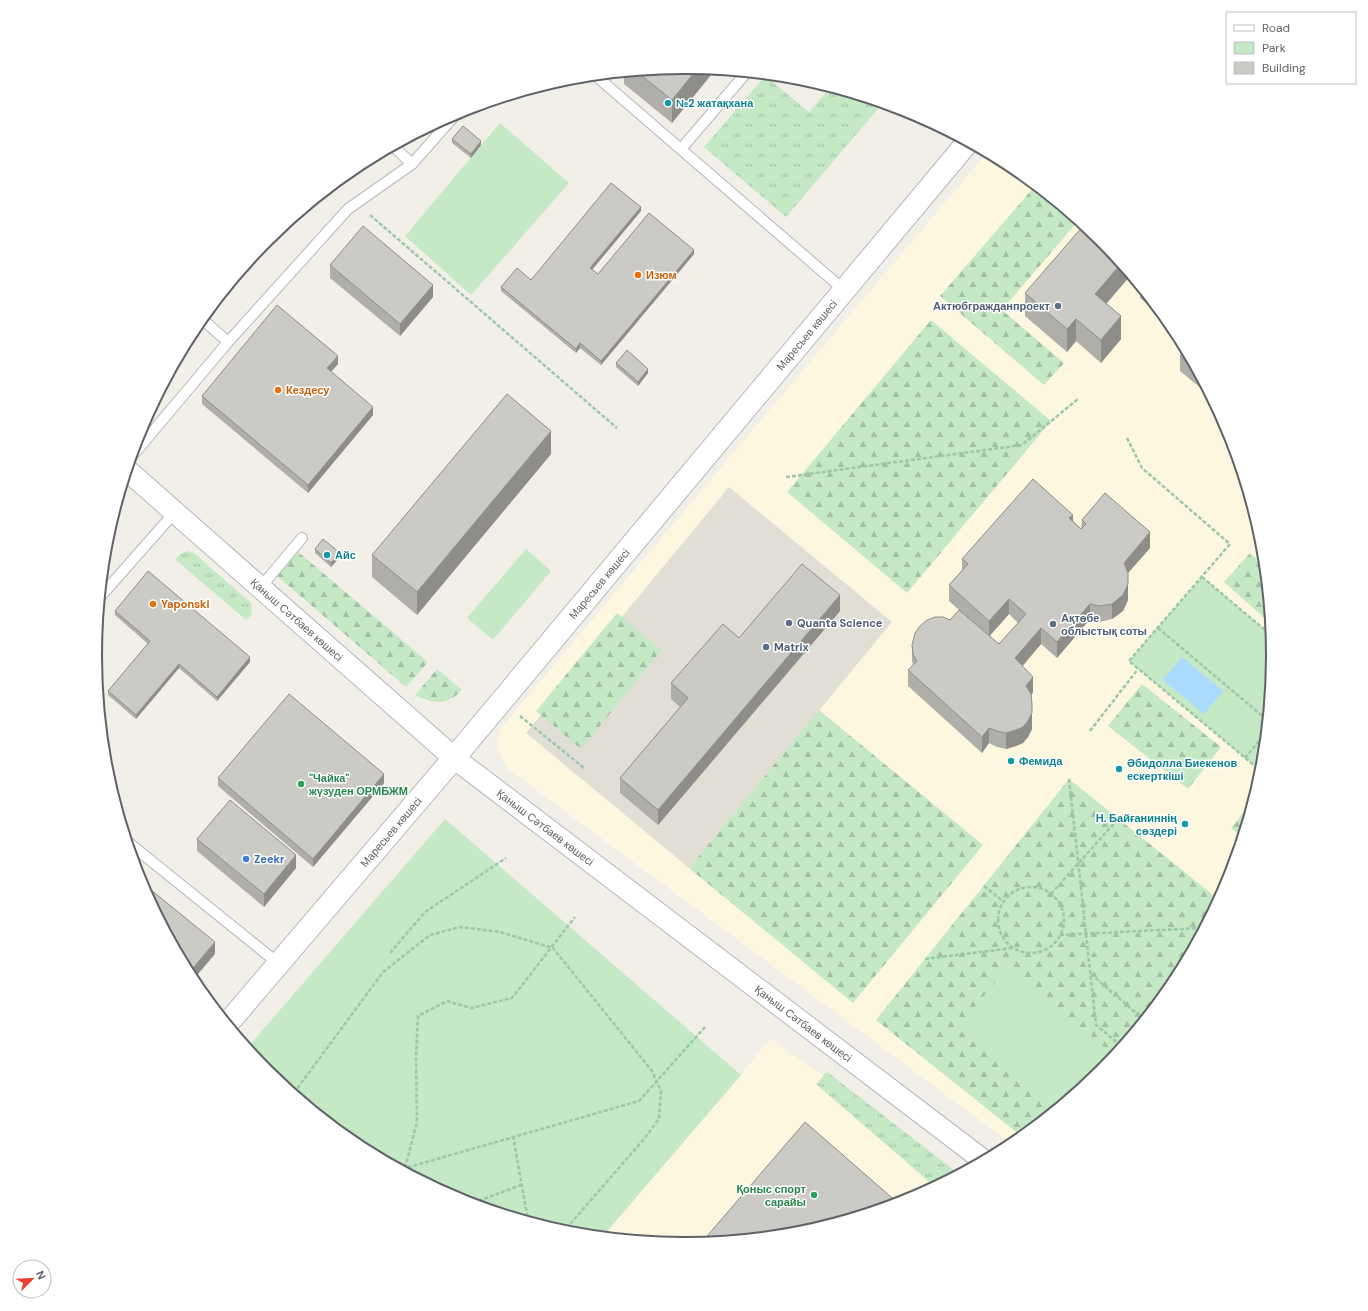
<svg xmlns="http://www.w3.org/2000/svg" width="1368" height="1311" font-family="'DM Sans',sans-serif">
	<defs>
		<pattern id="grass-tufts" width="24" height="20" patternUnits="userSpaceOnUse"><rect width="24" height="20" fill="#c5e8c5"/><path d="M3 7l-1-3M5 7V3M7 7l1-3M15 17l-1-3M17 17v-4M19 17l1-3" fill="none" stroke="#a3c0a4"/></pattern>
		<pattern id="forest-firs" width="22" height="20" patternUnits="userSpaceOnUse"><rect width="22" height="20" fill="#c5e8c5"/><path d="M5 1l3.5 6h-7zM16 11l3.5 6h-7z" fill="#a3c0a4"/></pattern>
	</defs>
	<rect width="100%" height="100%" fill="#f1efe8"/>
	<!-- commercial -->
	<path fill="#fef7e0" d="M987,153l24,13 89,74 73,89 55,102 33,110 11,115 -11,115 -33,110 -55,102 -73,89 -88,72 -505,-376 -10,-22 3,-17z
		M770,1038l188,135 -49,26 -110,34 -115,11 -81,-8 138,-161z"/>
	<!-- education -->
	<path fill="#e1ded6" d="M729,487l163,135 -203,246 -163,-135z"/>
	<!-- grass -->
	<path fill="url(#grass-tufts)" d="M765,76l44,36 21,-24 52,16 -96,113 -82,-70z
		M187,551l7,2 57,50 1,11 -6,6 -71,-61 7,-6z
		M827,1072l131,101 -24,13 -118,-102z"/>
	<!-- forest -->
	<path fill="url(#forest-firs)" d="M1035,186l43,35 -76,89 62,53 -20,22 -104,-89z
		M931,320l120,101 -144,172 -120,-101z
		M297,551l131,111 -22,25 -130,-112z
		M1250,553l14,12 5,57 -45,-40z
		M617,613l45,37 -81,99 -45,-38z
		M437,669l25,21c-16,16 -28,14 -47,5z
		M1142,684l79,63 -33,42 -80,-63z
		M819,710l164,135 -130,158 -164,-135z
		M1069,779l149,120 -45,84 -73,89 -79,64 -145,-116z
		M1251,803l-10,33 -10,-8z"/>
	<!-- park -->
	<path fill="#c5e8c5" d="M500,123l69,60 -98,112 -66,-59z
		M526,549l25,22 -58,69 -26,-22z
		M1202,577l69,58 1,21 -11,115 -132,-110z
		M445,819l296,256 -138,161 -34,-3 -110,-34 -102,-54 -89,-74 -20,-24z
		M1008,967l106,88 -14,17 -46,38 -97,-82z"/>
	<!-- water -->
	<path fill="#aadaff" d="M1182,657l41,34 -19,23 -41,-34z"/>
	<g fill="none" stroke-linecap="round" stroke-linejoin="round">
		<defs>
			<path id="service" d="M596,76l248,214
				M394,147l18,17
				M681,149l65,-76
				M202,319l26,23
				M133,455l95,-113 120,-133 64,-45 45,-51
				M260,588l42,-50
				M101,596l74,-84
				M129,843l150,121"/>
			<g id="minor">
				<path id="s1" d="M128,471l326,287 529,402"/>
			</g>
			<g id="tertiary">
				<path id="s2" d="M228,1023l226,-265 513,-615"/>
			</g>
		</defs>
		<!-- service casing -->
		<use href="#service" stroke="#b5b8bc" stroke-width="12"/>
		<!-- minor casing -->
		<use href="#minor" stroke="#b5b8bc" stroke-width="23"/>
		<!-- tertiary casing -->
		<use href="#tertiary" stroke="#b5b8bc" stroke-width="24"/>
		<!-- path -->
		<path stroke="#9cc7a9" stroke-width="2.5" stroke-dasharray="4 2" stroke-linecap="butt" d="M370,215l247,213
			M1127,438l15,30 88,76 -101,117 132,110
			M786,477l236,-32 56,-46
			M1202,577l69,58
			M1158,628l108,91
			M520,716l64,52
			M1090,731l48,-62
			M1245,758l20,-24
			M1069,779l27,246 25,21
			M984,886l20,16
			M998 920a33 33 0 1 1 66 0a33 33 0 1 1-66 0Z
			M1051,894l67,-75
			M1060,935l142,-7
			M390,953l35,-41 81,-54
			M925,959l87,-11
			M1091,974l52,45
			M294,1093l89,-121 47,-37 30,-8 40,5 53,16 99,123 9,20 -2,28 -15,20 -80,92
			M513,1136l15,84
			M405,1168l12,-46 -1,-63 2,-43 29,-15 24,7 41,-10 63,-81
			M402,1169l237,-68 66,-74
			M473,1203l48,-18"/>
		<!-- service -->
		<use href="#service" stroke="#fff" stroke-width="10"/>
		<!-- minor -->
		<use href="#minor" stroke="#fff" stroke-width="21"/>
		<!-- tertiary -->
		<use href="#tertiary" stroke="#fff" stroke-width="22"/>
	</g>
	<!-- wall -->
	<path fill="#afaea9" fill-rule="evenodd" d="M684,67l31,3 -43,53 -48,-39v-11z
		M452,139l29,6 -10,13 -19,-15z
		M641,211l-49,59 6,4 96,-20 -93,111 -21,-17 -4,5 -75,-62v-4l30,-7z
		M289,222l-21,25 -3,-4 3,-4z
		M1100,240l30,36 -24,28 15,35 -20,24 -25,-22 -9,11 -42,-36v-23z
		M330,265l103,32 -33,39 -70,-58z
		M1140,289l28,33 -28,-24z
		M1185,350l24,45 -29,-24v-15z
		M616,363l32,10 -10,13 -22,-19z
		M338,364l-7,8 42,43 -65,78 -106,-89v-8z
		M551,454l-134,161 -45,-38v-22z
		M1082,520l68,28 -22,25v27l-5,11 -11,8 -12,3 -10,-3 -33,39 -16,-14 -18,22 10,26 -2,4 1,24v9l-4,8 -5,6 -7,3 -10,3 -9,-2 -8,-4 -7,10 -74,-67v-16l5,-5 -1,-4v-16l38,-25 9,-10 -10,-9v-16l13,-15v-11l111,-38 8,8zM1009,614l9,9 -19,21 -9,-8z
		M315,549l25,8 -9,10 -16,-14z
		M115,611l135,51 -33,39 -38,-33 -43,51 -28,-24v-4l40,-47 -33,-29z
		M840,611l-182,214 -38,-32v-15l60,-71 -9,-8v-16l68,-45z
		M218,778l166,5 -71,84 -95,-81z
		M197,839l99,29 -32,39 -67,-56z"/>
	<!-- shaded-wall -->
	<path fill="#8f8d8a" d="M698,68l17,2 -43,53v-23z
		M481,141v4l-10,13v-4z
		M641,207v4l-51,61v-4z
		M289,222l-21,25v-8z
		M694,250v4l-93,111v-4z
		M1121,264l9,12 -35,41v-23z
		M433,285v12l-33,39v-12z
		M1121,316v23l-20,24v-23z
		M1076,319v22l-9,11v-23z
		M580,343v5l-4,5v-4z
		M338,356v8l-11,12v-8z
		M648,369v4l-10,13v-4z
		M373,407v8l-65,78v-8z
		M551,431v23l-134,161v-23z
		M1073,515v15l-4,-12z
		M110,529v22l-5,6 2,-17z
		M1150,532v16l-22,25v27l-5,11 -11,8v-15l12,-41z
		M340,553v4l-9,10v-4z
		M840,595v16l-182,214v-15z
		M1009,599v15l-20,22v-15z
		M1090,604v15l-33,39v-16z
		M1041,628v16l-26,30v-16z
		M250,657v5l-33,39v-4z
		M179,664v4l-43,51v-4z
		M1033,677v15l-7,10v-16z
		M1032,704v25l-4,8 -5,6 -7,3 -10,3v-16z
		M989,728v15l-7,10v-16z
		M384,774v9l-71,84v-8z
		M296,855v13l-32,39v-13z
		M215,942v12l-22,26 -4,-7z"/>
	<!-- building -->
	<path fill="#cccac5" stroke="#8f8d8a" d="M684,67l14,1 -26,32 -35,-28z
		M463,126l18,15 -10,13 -19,-15z
		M611,183l30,24 -51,61 8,6 51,-61 45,37 -93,111 -21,-18 -4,6 -75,-62 16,-19 14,12z
		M363,226l70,59 -33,39 -70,-59z
		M1083,226l17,14 21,24 -26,30 26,22 -20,24 -25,-21 -9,10 -42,-36z
		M277,305l61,51 -11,12 46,39 -65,78 -106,-89z
		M627,350l21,19 -10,13 -22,-19z
		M1185,350l9,17 -14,-11z
		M507,394l44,37 -134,161 -45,-37z
		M1033,479l40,36 -4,3 12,11 5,-5 -4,-4 23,-27 45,39 -26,31 4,10v11l-5,11 -11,9 -12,2 -10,-2 -33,38 -16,-14 -26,30 18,19 -7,9 5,8 1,10v9l-4,8 -5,6 -7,3 -10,3 -9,-2 -8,-3 -7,9 -74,-67 9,-9 -4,-7 -1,-9 3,-12 5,-7 7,-6 8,-3h8l7,3 9,-10 40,34 27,-30 -17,-15 -20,22 -40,-36 19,-21 -6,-5z
		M323,539l17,14 -9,10 -16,-14z
		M802,564l38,31 -182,215 -38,-32 68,-80 -17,-15 52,-59 16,14z
		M148,571l102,86 -33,40 -38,-33 -43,51 -28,-24 42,-50 -35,-30z
		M289,694l95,80 -71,85 -95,-81z
		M230,800l66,55 -32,39 -67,-55z
		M140,881l75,61 -26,31z
		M805,1122l93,81 -99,30 -97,9z"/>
	<!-- markers -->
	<g fill="#0f9aa8" stroke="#fff" stroke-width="1.5">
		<circle cx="668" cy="103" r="4"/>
		<circle cx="327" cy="555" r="4"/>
		<circle cx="1011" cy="761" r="4"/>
		<circle cx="1119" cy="769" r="4"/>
		<circle cx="1185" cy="824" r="4"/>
	</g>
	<g fill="#e8710a" stroke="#fff" stroke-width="1.5">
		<circle cx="638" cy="275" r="4"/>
		<circle cx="278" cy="390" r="4"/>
		<circle cx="153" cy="604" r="4"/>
	</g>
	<g fill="#5c6f8a" stroke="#fff" stroke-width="1.5">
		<circle cx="1058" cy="306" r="4"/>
		<circle cx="789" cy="623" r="4"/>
		<circle cx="1053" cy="624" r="4"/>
		<circle cx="766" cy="647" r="4"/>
	</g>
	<g fill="#2e9e5b" stroke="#fff" stroke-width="1.5">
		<circle cx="301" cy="784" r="4"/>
		<circle cx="814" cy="1195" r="4"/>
	</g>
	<circle fill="#3f7fe0" stroke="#fff" stroke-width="1.5" cx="246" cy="859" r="4"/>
	<g text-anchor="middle" stroke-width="3" stroke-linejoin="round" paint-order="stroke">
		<!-- culture labels -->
		<g font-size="11" font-weight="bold" fill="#0d838f" stroke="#fff" text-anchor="start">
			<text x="676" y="107">№2 жатақхана</text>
			<text x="335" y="559">Айс</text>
			<text x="1019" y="765">Фемида</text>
			<text x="1127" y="767">Әбидолла Биекенов<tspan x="1127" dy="13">ескерткіші</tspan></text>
			<text x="1177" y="822" text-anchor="end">Н. Байғаниннің<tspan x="1177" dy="13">сөздері</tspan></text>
		</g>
		<!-- food labels -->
		<g font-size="11" font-weight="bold" fill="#c56008" stroke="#fff" text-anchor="start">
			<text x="646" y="279">Изюм</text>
			<text x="286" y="394">Кездесу</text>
			<text x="161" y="608">Yaponski</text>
		</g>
		<!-- service labels -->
		<g font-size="11" font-weight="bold" fill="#4e5e75" stroke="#fff" text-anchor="start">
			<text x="1050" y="310" text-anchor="end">Актюбгражданпроект</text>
			<text x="1061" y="622">Ақтөбе<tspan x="1061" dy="13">облыстық соты</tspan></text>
			<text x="797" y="627">Quanta Science</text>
			<text x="774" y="651">Matrix</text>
		</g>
		<!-- street labels -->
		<g font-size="11" fill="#5f6368" stroke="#fff">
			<text dy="4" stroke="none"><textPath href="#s2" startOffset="899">Маресьев көшесі</textPath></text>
			<text dy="4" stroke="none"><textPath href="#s2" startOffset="575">Маресьев көшесі</textPath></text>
			<text dy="4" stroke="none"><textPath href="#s1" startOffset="225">Қаныш Сәтбаев көшесі</textPath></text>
			<text dy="4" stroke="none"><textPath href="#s1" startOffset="549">Қаныш Сәтбаев көшесі</textPath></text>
			<text dy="4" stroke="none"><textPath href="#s2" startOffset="251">Маресьев көшесі</textPath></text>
			<text dy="4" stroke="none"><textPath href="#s1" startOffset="873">Қаныш Сәтбаев көшесі</textPath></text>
		</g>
		<!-- leisure labels -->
		<g font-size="11" font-weight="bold" fill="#27864d" stroke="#fff" text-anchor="start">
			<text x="309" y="782">"Чайка"<tspan x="309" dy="13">жүзуден ОРМБЖМ</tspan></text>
			<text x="806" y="1193" text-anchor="end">Қоныс спорт<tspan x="806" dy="13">сарайы</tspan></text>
		</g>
		<!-- shop labels -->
		<g font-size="11" font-weight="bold" fill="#366cbe" stroke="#fff" text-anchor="start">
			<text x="254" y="863">Zeekr</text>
		</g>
	</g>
	<!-- crop -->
	<path d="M0 0H1368V1311H0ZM683 74H685A581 581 0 0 1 1266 655V656A581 581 0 0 1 685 1237H683A581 581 0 0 1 102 656V655A581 581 0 0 1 683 74Z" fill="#fff" fill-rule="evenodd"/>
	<path fill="none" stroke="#5f6368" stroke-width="2" d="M683 74H685A581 581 0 0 1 1266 655V656A581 581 0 0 1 685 1237H683A581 581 0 0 1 102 656V655A581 581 0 0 1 683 74Z"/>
	<!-- legend -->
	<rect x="1226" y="12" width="130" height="72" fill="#ffffff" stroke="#bfc1c3"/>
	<rect x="1234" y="25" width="20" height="6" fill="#ffffff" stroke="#bfc1c3"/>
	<text x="1262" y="32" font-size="12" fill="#5f6368">Road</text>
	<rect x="1234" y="42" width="20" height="12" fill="#c5e8c5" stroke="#bfc1c3"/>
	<text x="1262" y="52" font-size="12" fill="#5f6368">Park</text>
	<rect x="1234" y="62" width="20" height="12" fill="#cccac5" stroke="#bfc1c3"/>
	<text x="1262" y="72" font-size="12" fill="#5f6368">Building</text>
	<!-- north arrow -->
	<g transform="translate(32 1279) rotate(66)"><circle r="19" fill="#ffffff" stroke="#bfc1c3"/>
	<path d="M0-3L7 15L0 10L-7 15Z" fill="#ea4335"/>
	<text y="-6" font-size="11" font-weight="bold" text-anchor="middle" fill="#5f6368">N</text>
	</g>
</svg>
